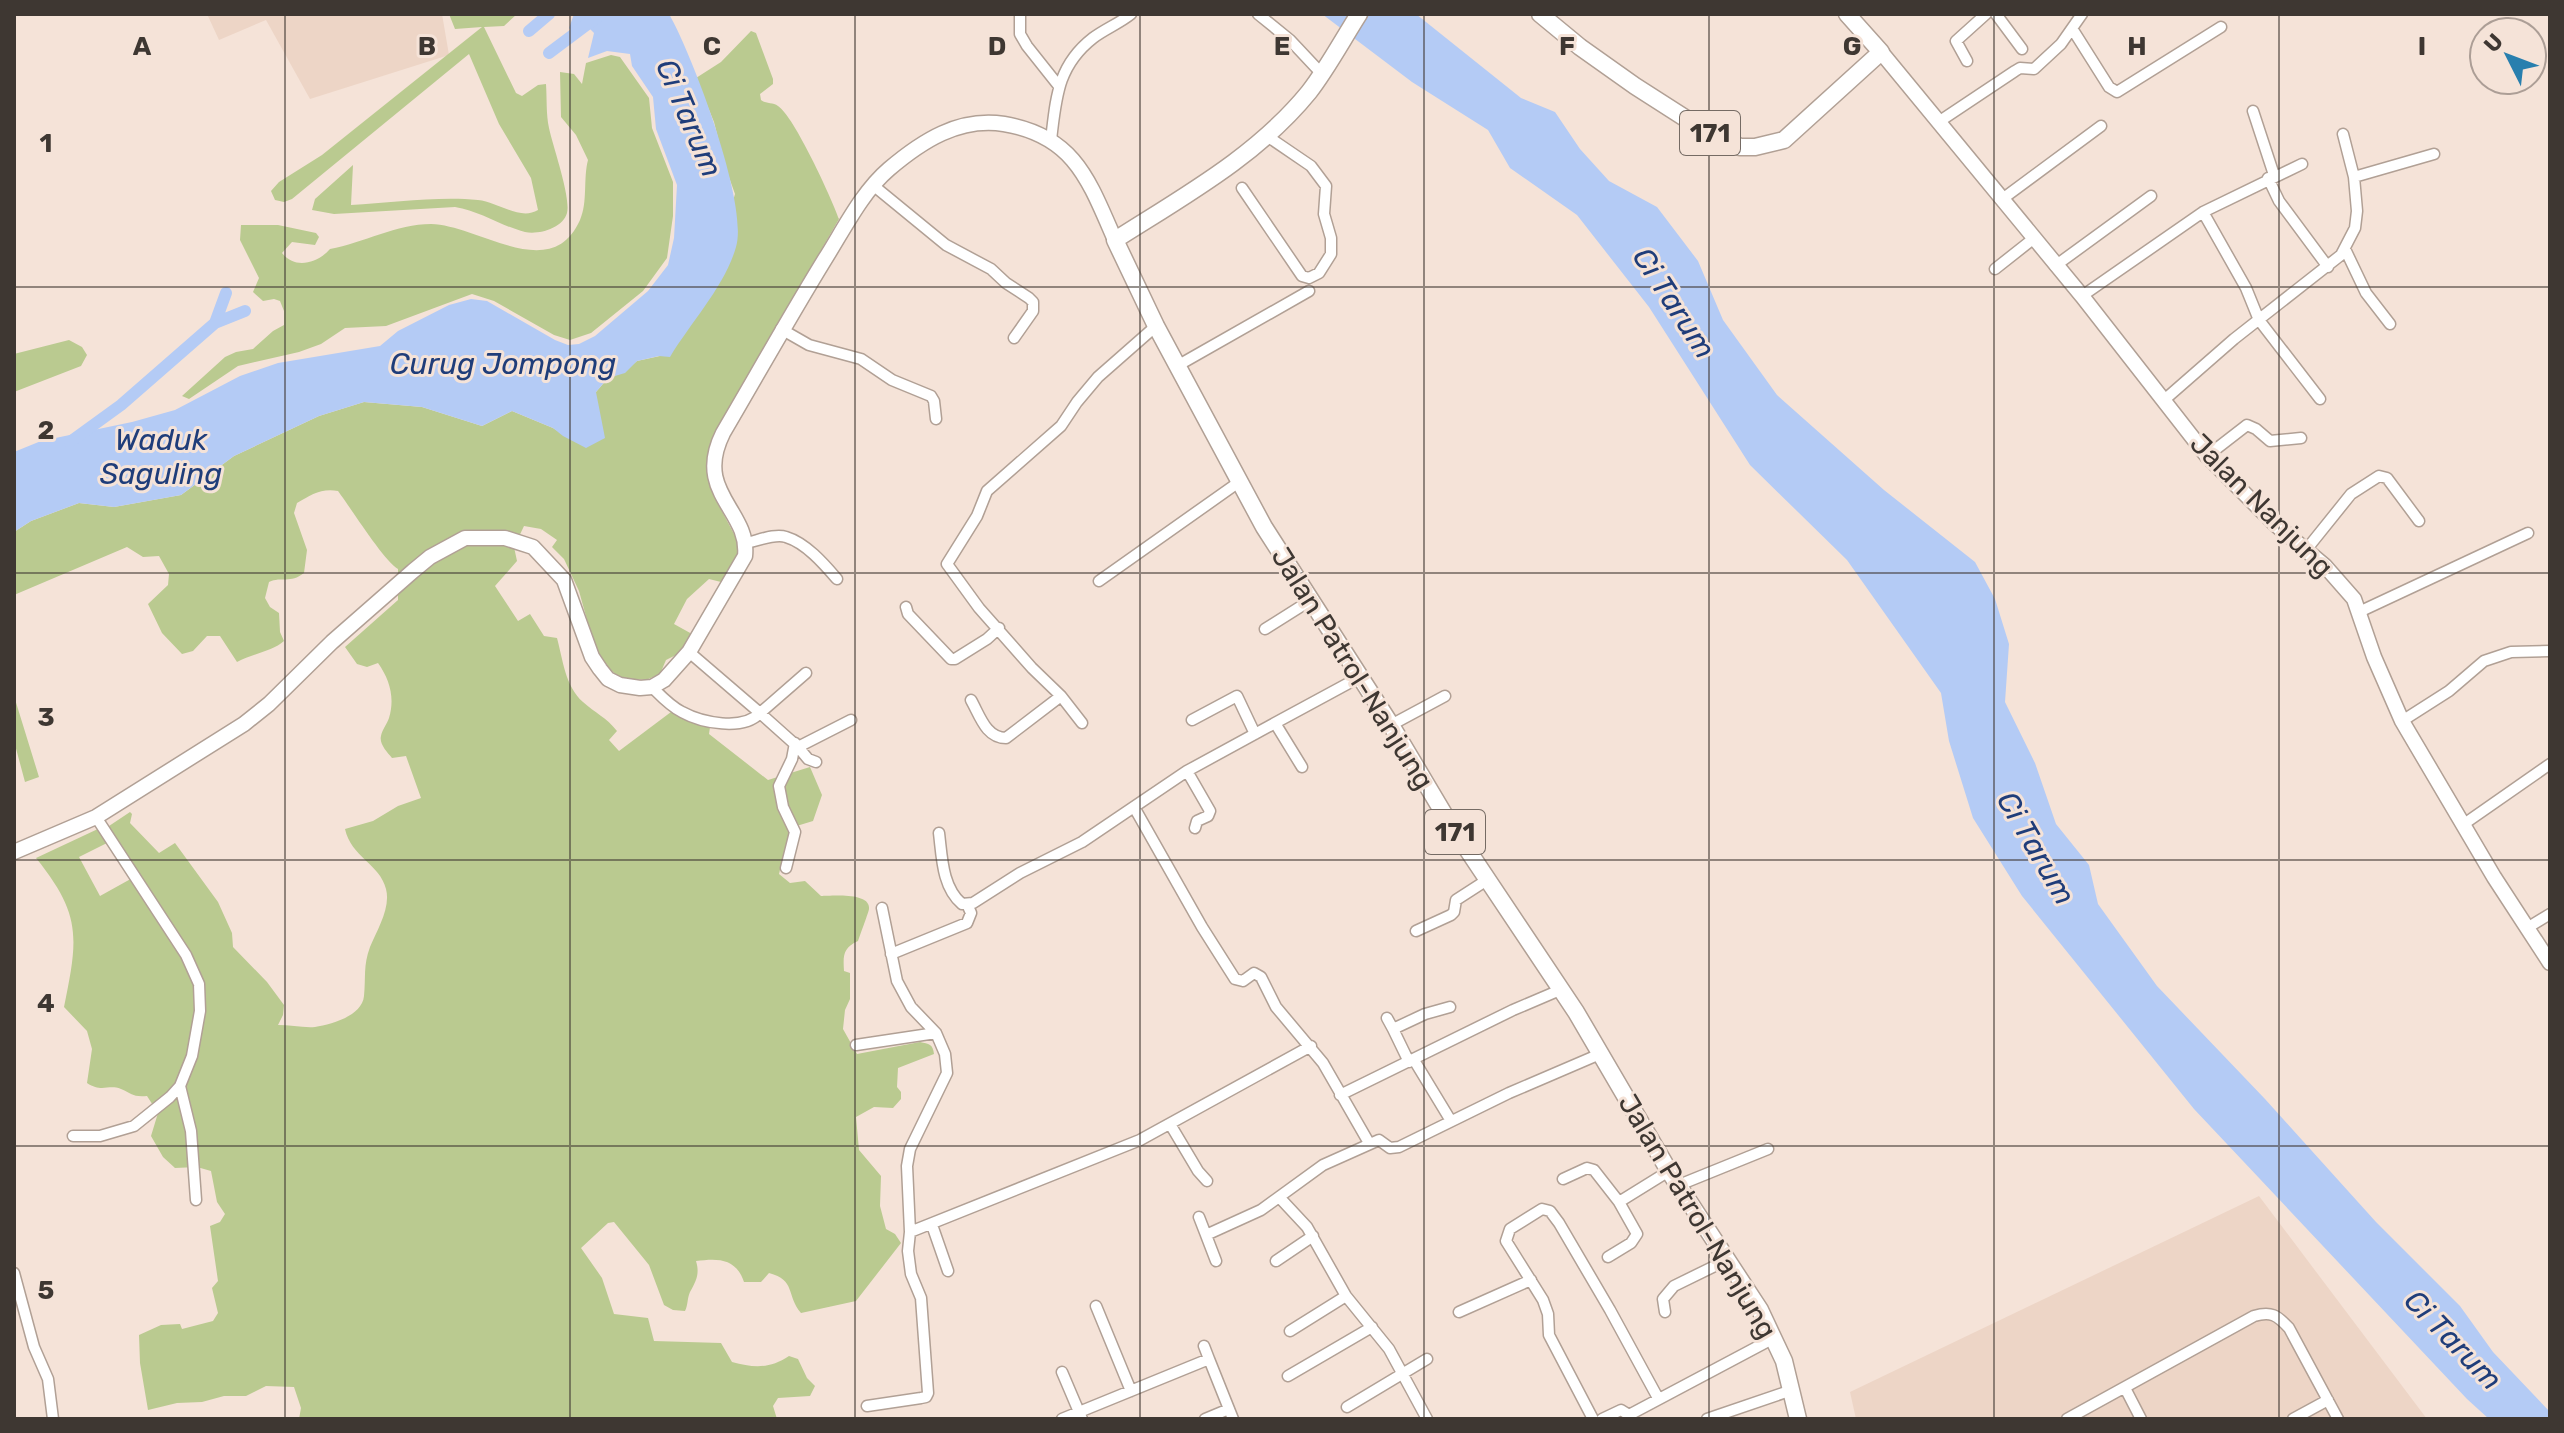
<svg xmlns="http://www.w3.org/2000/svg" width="2564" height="1433" font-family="Rubik,sans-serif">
	<rect width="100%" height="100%" fill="#f5e3d8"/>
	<!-- built -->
	<path fill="#edd5c6" d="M207,14h235l7,41 -139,44 -44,-79 -47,20z
		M2259,1196l168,223h-571l-6,-27z"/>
	<!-- green -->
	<path fill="#baca90" d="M449,14h68l-13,12 -20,1 32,66 6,3 16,-11 8,-1c1,15 0,30 3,44 4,19 22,69 18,85 -4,15 -28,22 -42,19 -24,-6 -45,-21 -70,-25l-121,7 -22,-4 3,-11 38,-34 -2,40c40,-2 87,-9 127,-5 20,2 42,21 60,10l-7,-32 -32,-54 -30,-70 -177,145 -8,3 -9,-2 -4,-9 8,-9 43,-27 160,-128 -27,2z
		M751,31l5,2 17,46v5l-13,10 1,6c5,4 12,2 17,6 16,10 54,93 61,113l-125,217 -5,32 7,32 26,49 -5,18 -16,15 -12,-3 -22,20 -13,25 18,10 -12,19 -14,7 -6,14 -14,6 -27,-2 -22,-22 -18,-65 -15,-32 -12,-12 5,-7 -16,-11 -17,-3 -10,21 3,14 -22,25 23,35 12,-7 14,22 13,2c6,22 8,48 26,64 12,11 23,15 34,29l-8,9 10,11 52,-39 39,15 -1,7 59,46 42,-13 12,28 -9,26 -23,7 -11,46 11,9 15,-2 16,15c10,0 50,-4 48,13 0,2 -9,26 -11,32 -15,7 -15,14 -14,30l6,2v26l-5,11 -2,19 14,25 63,-12c9,2 13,2 14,12l-36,14 -1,19 4,5v7l-8,9 -19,-1 -18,10 3,33 22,26 -1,30 6,23 9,5 6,9 -45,58 -55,12c-15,-18 -5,-33 -32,-40l-8,9h-17c-8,-24 -26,-24 -48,-21 4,13 0,20 -6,31 -3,7 -2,13 -5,19l-12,-1 -9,-5 -15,-40 -35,-43 -6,1 -27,25 21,30 12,36 34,4 6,23 67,2 11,19c22,6 37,7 57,-6l9,3 9,19 8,8 -5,10 -32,2 -5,8 4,13h-478l2,-11 -7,-21 -28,-1 -20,10h-22l-22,6 -25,1 -29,7 -8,-47 -1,-28 22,-10 19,-1 2,5 31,-8 5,-8 -6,-25 6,-7 -8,-55 10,-4 5,-8 -8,-12 -6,-31 -14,-4 -22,1 -12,-11 -12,-21 7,-23 -11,-17c-15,1 -14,-2 -26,-7 -13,-5 -19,4 -34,-6l5,-34 -5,-18 -23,-24c14,-69 18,-92 -28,-149l64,-30 7,15 -28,14 21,39 36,-20 -27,-50 21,-14 2,2 -2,9 29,30 16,-10 43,59 14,31 1,14 34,35 17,23 -1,10 -5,10c12,0 26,3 37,2 17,-3 47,-11 49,-31 2,-19 -1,-30 6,-49 7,-17 21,-39 16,-58 -6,-25 -35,-32 -41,-60l28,-8 25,-15 23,-8 -15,-42 -14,2c-5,-6 -13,-14 -11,-22 1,-6 6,-12 8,-18 6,-20 1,-38 -11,-55l-11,4 -10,-3 -12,-17 53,-47v-31c-14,-8 -48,-62 -60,-78 -17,-3 -27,4 -41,12l-3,10 13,37 -3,23c-14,11 -22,3 -35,9l-4,16 5,9 9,6 1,19 4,9c-11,10 -32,13 -47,21l-17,-26h-13l-14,15 -11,3 -20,-21 -14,-29 20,-19 1,-11 -10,-18 -16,1 -16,-10 -113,48v-63l17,-11 48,-18 35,4 67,-12 53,-39 85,-40 45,-14 58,5 60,19 30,-15 41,17 21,13 22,-49 12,-14 14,-5 15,-12 23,-5 29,-30 12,-16 34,-116 -10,-28 -11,-44 -18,-44 25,-16z
		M611,55l9,2 29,41 3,30 21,54v34l-6,42 -24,33 -52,42 -21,7 -16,-5 -60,-34 -22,-7 -86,32 -41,2 -24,16 -22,8 -61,14 -49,33 -7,-3 43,-39 11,-5 17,-3 20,-18 11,-6v-14l-4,-10 -6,-2 -11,2 -10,-9 6,-14 -19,-38 1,-15h37l38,8 3,4 -4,8 -23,-3 -10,11c13,17 36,10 48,-4 33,-6 67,-25 101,-25 48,1 120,61 149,-4 8,-18 3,-41 8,-60l-12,-25 -15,-18 -1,-45 14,2 8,10 4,-21z
		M69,340l13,7 5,8 -6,11 -67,26v-38z
		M14,696l25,81 -14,5 -11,-41z"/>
	<!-- water -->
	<path fill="#b4cbf5" d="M574,14h95c23,40 80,190 67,233 -11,39 -45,75 -66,110l-11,-1 -22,5 -12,12 -17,5 -12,14 9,46 -19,10 -23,-12 -10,-8 -41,-17 -30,15 -60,-19 -58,-5 -45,14 -85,40 -53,39 -67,12 -35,-4 -48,18 -17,11v-80l27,-11 91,-19 43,-12 65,-34 38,-13 102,-17 18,-15 51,-26 22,-6 16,2 68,39 13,5 11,-1 16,-8 53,-45 20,-26 6,-27 3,-53 -21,-56 -3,-32 -21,-31 -2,-12 -23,-3 -19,7 6,-25 -4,-4 -14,8 -7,-9z
		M1322,14h94l105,84 34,14 25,37 29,32 48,26 41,54 25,59 54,75 107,95 91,72 20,37 14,45 -4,58 30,61 21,61 33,41 9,39 59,82 108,113 111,123 84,84 33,46 57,60v7h-61l-22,-20 -273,-290 -172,-213 -49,-78 -24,-77 -8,-48 -94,-133 -97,-95 -101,-158 -72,-92 -67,-47 -22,-38 -76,-48z"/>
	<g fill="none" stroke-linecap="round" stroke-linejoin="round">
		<!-- canal -->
		<path stroke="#b4cbf5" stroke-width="12" d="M529,31l20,-17
			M549,53l52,-39
			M215,323l11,-30
			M70,442l51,-37 94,-82 30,-12"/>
		<defs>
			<path id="minor" d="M1020,14v20l7,12 31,39
				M1258,14l32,26 31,33
				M1996,14l26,35
				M2073,30l36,57 8,5 104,-65
				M1967,61l-11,-20 30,-27
				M2253,111l21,64
				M1940,121l75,-50 5,-3 14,1 27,-25 21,-30
				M2343,134l11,43
				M1051,140c5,-41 6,-74 42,-102 12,-9 27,-15 38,-24
				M2268,178l11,23 49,66
				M874,186l72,59 45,24 15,14 23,15 4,4v9l-19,27
				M1242,188l60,88 7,2 10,-5 12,-19v-16l-7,-24 2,-28 -15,-20 -44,-30
				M2001,200l100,-74
				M2203,212l43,76 13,32 61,79
				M2345,249l21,44 24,31
				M2055,266l96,-70
				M1995,269l38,-30
				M2082,296l121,-84 99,-48
				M781,329l28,16 52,14 31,21 39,16 3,5 2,18
				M1177,366l132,-75
				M2163,401l71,-62 107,-84 14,-27 2,-17 -3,-34 80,-23
				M2207,456l40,-31 9,4 14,12 31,-3
				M746,543c11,-2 29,-10 40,-6 20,6 38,27 51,42
				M2306,550l45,-56 28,-18 8,2 32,43
				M1099,581l140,-99
				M906,607l2,7 43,45h4l32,-20 12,-11
				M2359,612l169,-79
				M1265,629l46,-29
				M689,652l71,61 46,-40
				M652,687c9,9 18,19 30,25 20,11 61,19 78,1l38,34 53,-27
				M971,700c9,16 15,38 35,38l55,-42
				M1192,720l45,-24 18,38
				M2402,721l47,-30 35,-30 27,-9 39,-1
				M1082,723l-21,-27 -29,-28 -53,-60 -32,-44 30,-48 10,-25 74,-65 16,-24 21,-25 58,-51
				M1391,725l54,-29
				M798,747l10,12 8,3
				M1302,767l-27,-44 85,-46
				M1187,771l23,40 -2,5 -11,5 -2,7
				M1134,807l68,120 33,52 8,2 11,-8 7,4 15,30 47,56 46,80
				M2464,824l86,-60
				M939,833c3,24 3,54 23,71l11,-1 47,-30 62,-31 105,-71 88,-48
				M786,868l9,-36 -12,-25 -4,-21 13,-27 3,-16
				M2527,928l23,-14
				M1416,931l35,-16 3,-3 2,-12 31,-20
				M891,954l76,-31 4,-10 -4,-9
				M1387,1018l6,11
				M856,1045l80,-12
				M1414,1060l37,61
				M1409,1062l-16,-33 32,-15 25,-7
				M180,1086l11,45 5,69
				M1340,1095l173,-85 47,-20
				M1170,1124l28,47 9,10
				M73,1136h27l34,-10 36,-29 10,-11 12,-30 8,-45 -1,-27 -13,-29 -90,-138
				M1563,1179l24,-11 7,2 25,32
				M1679,1185l89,-36
				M1279,1197l28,30 39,69 43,53 38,70
				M1199,1217l7,18 55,-25 62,-45 56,-25 11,8 9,-1 110,-54 91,-39
				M932,1225l16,46
				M910,1232l230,-92 171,-94
				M1206,1235l10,26
				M1608,1257l23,-14 6,-9 -18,-32 50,-31
				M1276,1261l37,-25
				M14,1273l20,74 14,32 5,40
				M1096,1306l35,85
				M1459,1312l72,-32
				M1665,1312l-2,-13 11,-13 53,-26
				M1290,1331l56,-35
				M1204,1346l5,13
				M1062,1372l20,47
				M1288,1376l84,-49
				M2125,1388l16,31
				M867,1406l54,-8 5,-1 2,-4 -7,-95 -10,-24 -3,-23 2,-19 -3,-66 3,-17 37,-76 -2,-19 -9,-21 -25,-26 -14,-26 -15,-73
				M1347,1407l80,-48
				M1062,1419l147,-60 24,60
				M1205,1419l24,-10
				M1593,1419l-44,-84 -1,-21 -5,-14 -37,-59 4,-12 32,-20 8,2 9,12 51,87 48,88
				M1602,1419l19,-9 8,5 145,-77
				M1707,1419l85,-29
				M2067,1419l187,-103c17,-5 23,-1 35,12l49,91
				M2293,1419l35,-19"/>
			<path id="tertiary" d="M14,852l82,-35 148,-93 25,-20 63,-62 81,-71 17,-14 35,-19h40l28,9 31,33 28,77 8,12 8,10 12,6 20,3 12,-1 12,-7 25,-28 56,-96c5,-46 -52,-63 -22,-123 34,-58 67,-117 102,-174 19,-30 37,-67 64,-90 33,-28 70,-52 115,-45 71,12 85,57 111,116"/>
			<path id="secondary" d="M1881,52l201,244 125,160 69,69 49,41 29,33 20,58 28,64 92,156 56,86"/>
			<path id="primary" d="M1359,14c-16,25 -32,55 -50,78 -52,64 -125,104 -194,148l41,86 108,201 127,198 56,94 129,193 93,159 91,139 24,51 14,58
				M1540,14l40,33 55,39 64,41 41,20h15l29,-7 97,-88 -34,-38"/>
		</defs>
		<!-- minor casing -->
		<use href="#minor" stroke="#b1a095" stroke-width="13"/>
		<!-- tertiary casing -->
		<use href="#tertiary" stroke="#b1a095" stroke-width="17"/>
		<!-- secondary casing -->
		<use href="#secondary" stroke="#b1a095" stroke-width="17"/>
		<!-- primary casing -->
		<use href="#primary" stroke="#b1a095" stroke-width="19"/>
		<!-- minor -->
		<use href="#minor" stroke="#fff" stroke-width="10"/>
		<!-- tertiary -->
		<use href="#tertiary" stroke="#fff" stroke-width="14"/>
		<!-- secondary -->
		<use href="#secondary" stroke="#fff" stroke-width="14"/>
		<!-- primary -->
		<use href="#primary" stroke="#fff" stroke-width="16"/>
	</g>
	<!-- grid -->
	<path fill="none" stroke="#3e3732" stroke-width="2" stroke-opacity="0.55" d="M285,14v1405M570,14v1405M855,14v1405M1140,14v1405M1424,14v1405M1709,14v1405M1994,14v1405M2279,14v1405M14,287h2536M14,573h2536M14,860h2536M14,1146h2536"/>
	<g text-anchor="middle" stroke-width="6" stroke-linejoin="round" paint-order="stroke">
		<!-- shield labels -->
		<g fill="#f5e3d8" stroke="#756b64" stroke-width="2">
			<rect x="1680" y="111" width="60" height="44" rx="6"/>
			<rect x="1425" y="810" width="60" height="44" rx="6"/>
		</g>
		<g font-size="26" font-weight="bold" fill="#3e3732">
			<text x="1710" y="142">171</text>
			<text x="1455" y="841">171</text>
		</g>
		<!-- street labels -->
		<g font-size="28" fill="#3e3732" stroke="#f5e3d8">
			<text transform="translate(2262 505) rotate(45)" y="10">Jalan Nanjung</text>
			<text transform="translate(1353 668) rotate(58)" y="10">Jalan Patrol-Nanjung</text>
			<text transform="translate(1698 1216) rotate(59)" y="10">Jalan Patrol-Nanjung</text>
		</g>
		<!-- water labels -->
		<g font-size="30" font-style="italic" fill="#1f3d7a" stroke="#f5e3d8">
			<text transform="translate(689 118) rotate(67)" y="10">Ci Tarum</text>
			<text transform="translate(1674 303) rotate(57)" y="10">Ci Tarum</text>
			<text x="503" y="374">Curug Jompong</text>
			<text x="161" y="450">Waduk<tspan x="161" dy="34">Saguling</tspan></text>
			<text transform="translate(2036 848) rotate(60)" y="10">Ci Tarum</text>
			<text transform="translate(2453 1340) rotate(46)" y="10">Ci Tarum</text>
		</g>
	</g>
	<g font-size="26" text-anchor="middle" font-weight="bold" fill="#3e3732" stroke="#f5e3d8" stroke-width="6" stroke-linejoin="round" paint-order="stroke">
		<text x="142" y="55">A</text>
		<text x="427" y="55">B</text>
		<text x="712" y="55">C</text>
		<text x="997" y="55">D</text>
		<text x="1282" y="55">E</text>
		<text x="1567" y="55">F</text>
		<text x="1852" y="55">G</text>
		<text x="2137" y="55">H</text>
		<text x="2422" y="55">I</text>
		<text x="46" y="152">1</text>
		<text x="46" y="439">2</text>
		<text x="46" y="726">3</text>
		<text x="46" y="1012">4</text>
		<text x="46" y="1299">5</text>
	</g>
	<!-- border -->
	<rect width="2564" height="1433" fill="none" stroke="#3e3732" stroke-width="32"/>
	<!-- north arrow -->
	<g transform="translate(2508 56) rotate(312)"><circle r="38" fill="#f5e3d8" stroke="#ac9e96" stroke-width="2"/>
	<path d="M0-6L14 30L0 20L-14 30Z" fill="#287fae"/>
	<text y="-12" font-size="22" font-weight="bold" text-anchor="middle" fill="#3e3732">U</text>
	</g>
</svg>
